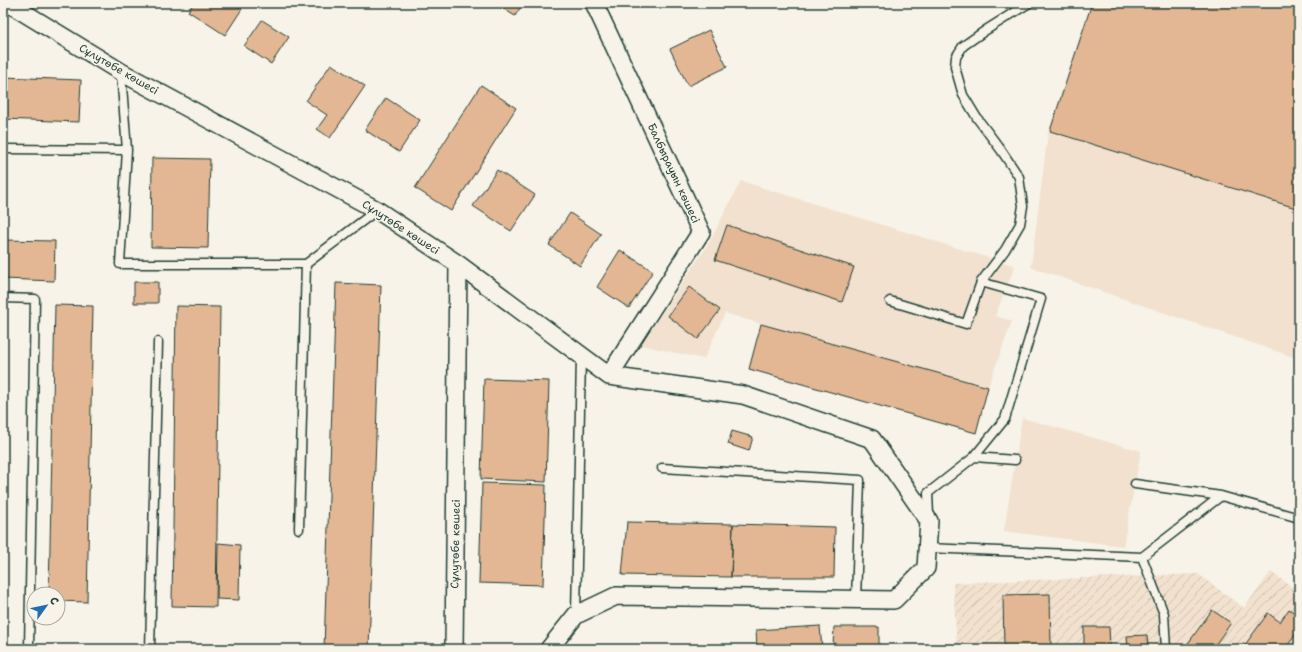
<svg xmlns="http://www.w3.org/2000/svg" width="1302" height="652" font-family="'Shantell Sans',sans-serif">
	<defs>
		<pattern id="industrial-furrows" width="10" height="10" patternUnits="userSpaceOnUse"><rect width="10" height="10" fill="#f1e1ce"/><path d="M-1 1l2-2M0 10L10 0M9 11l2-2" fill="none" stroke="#cec2b2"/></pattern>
	</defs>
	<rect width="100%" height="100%" fill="#f7f3e8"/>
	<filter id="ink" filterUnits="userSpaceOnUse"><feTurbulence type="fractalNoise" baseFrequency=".025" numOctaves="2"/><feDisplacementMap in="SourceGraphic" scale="8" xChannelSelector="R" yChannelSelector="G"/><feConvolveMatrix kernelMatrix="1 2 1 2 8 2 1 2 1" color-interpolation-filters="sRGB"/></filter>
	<g filter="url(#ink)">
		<!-- built -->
		<path fill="#f1e1ce" d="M1091,3h208v356l-268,-92 17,-134z
			M741,181l274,85 -20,50 17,5 -24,66 -12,46 -227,-64 12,-45 -36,-11 -21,46 -63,-14 68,-102z
			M1022,418l119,33 -18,95 -119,-15z"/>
		<!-- industrial -->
		<path fill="url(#industrial-furrows)" d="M1271,572l28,20v57h-342l-4,-66 245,-9 46,34z"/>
		<!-- building -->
		<path fill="#e3b793" stroke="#1f3d34" d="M194,3h39l9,6 -17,26 -37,-24z
			M494,3h29l-8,13z
			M1092,3h207v206l-249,-78z
			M262,20l27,17 -18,27 -27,-18z
			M709,30l18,37 -39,19 -18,-37z
			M331,64l34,22 -35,52 -13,-9 10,-14 -21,-14z
			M3,77l78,3 -2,42 -76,-3z
			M481,85l35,23 -65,103 -36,-23z
			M386,98l34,22 -21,32 -34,-22z
			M152,158l58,1 -2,89 -57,-1z
			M497,170l38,25 -24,36 -38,-25z
			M570,213l31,21 -21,32 -31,-21z
			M727,225l127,42 -12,35 -127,-42z
			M3,240l52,1 -1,40 -51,-2z
			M620,250l33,21 -24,37 -32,-21z
			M134,282h24v21h-24z
			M336,283l45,2 -12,364h-45z
			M689,287l31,23 -22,29 -30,-23z
			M55,305l38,1 -6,296 -29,-1v-7h-9z
			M176,306l44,1 -4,300 -44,-1z
			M761,324l227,63 -12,46 -227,-64z
			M484,379l65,2 -3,101 -65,-3z
			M732,431l21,6 -4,14 -21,-7z
			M482,483l64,2 -3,100 -64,-2z
			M627,522l106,2 -2,53 -109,-2z
			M733,524l102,3 -1,50h-103z
			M218,543l22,2 -1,55 -22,-1z
			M1050,594l1,55h-47l-1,-54z
			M1289,609l10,7v14l-14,19h-43l26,-36 12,9z
			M1212,610l19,13 -19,26h-28z
			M820,626l2,23h-65l-1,-19z
			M834,627h45v22h-16v-3h-30z
			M1084,627h25l1,22h-40l-1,-4h15z
			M1147,635l1,14h-20l-1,-13z"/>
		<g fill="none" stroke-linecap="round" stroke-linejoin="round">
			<defs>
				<path id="service" d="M121,73l6,77 -7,114h186l71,-54
					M3,149l124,1
					M981,282l24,-32 15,-26 3,-18 -4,-29 -18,-27 -24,-32 -14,-23 -8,-28 1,-10 7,-11 23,-16 43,-27
					M3,298l32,1 -6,350
					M890,301l76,23 15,-42 60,17 -36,120 -31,38 -46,36 1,22
					M974,457l41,3
					M662,468l198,12 -4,120
					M1135,484l86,12
					M299,529l7,-265
					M927,548l215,9 79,-61 78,22
					M1142,557l22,57 2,35
					M576,615l5,-259
					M150,649l8,-307"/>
				<path id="minor" d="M8,3l113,69 256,138 81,54 -4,385
					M594,3l107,229 -92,144
					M458,264l151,112 134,19 129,44 57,82 -3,47 -32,32 -278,-4 -40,19 -27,34"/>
			</defs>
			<!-- service casing -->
			<use href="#service" stroke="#1f3d34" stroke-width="11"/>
			<!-- minor casing -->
			<use href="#minor" stroke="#1f3d34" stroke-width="20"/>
			<!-- service -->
			<use href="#service" stroke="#f7f3e8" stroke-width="8"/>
			<!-- minor -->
			<use href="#minor" stroke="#f7f3e8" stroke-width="17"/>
		</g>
	</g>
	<g text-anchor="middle" stroke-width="3" stroke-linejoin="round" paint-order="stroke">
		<!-- street labels -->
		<g font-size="11" fill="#1f3d34" stroke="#f7f3e8">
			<text transform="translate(119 69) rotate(30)" y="4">Сұлутөбе көшесі</text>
			<text transform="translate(674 173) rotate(65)" y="4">Балбырауын көшесі</text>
			<text transform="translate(401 227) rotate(33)" y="4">Сұлутөбе көшесі</text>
			<text transform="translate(455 544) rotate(-89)" y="4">Сұлутөбе көшесі</text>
		</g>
	</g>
	<!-- margin -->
	<rect width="1302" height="652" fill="none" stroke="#f7f3e8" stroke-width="16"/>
	<rect x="8" y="8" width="1286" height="636" fill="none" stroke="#1f3d34" stroke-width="1.5" filter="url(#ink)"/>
	<!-- north arrow -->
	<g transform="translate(46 606) rotate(57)"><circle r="19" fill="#f7f3e8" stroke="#a1aaa0"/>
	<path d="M0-3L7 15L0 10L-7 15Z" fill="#1f6fb2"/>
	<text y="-6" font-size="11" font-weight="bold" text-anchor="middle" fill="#1f3d34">С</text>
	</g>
</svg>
